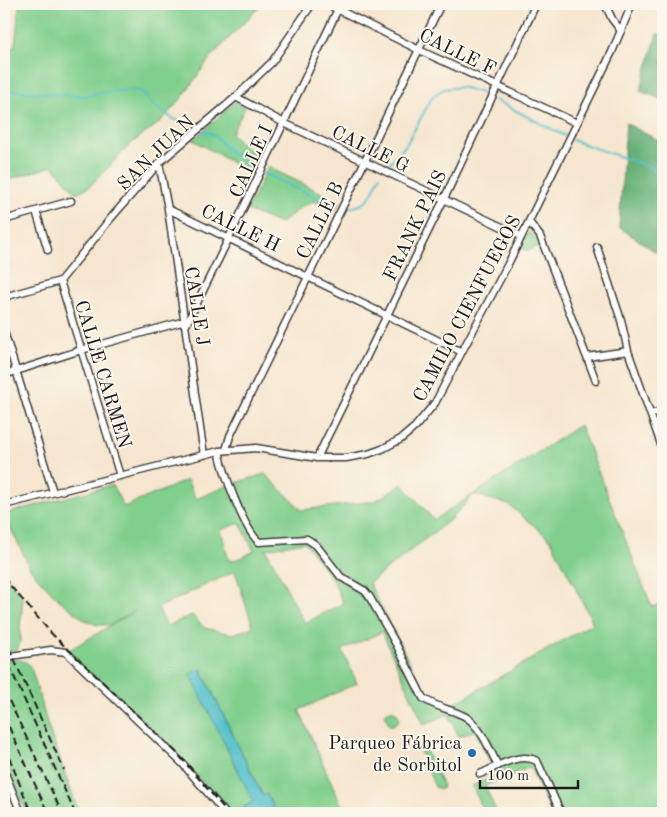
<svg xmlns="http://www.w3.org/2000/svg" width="667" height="817" font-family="'Old Standard TT',serif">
	<rect width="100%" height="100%" fill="#fbf7ec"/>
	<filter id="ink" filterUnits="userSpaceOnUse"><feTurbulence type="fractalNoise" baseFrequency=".02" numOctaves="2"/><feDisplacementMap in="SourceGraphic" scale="10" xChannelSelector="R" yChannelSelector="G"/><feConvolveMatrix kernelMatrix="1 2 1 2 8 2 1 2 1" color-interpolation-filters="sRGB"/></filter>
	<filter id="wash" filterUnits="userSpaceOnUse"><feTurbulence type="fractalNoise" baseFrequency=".0096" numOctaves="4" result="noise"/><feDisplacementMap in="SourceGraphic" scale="20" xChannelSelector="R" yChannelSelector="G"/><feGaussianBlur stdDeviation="1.12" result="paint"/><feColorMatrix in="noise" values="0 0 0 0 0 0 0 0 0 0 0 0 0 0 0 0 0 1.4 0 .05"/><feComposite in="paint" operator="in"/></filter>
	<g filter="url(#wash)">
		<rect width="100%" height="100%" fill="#f6e6cf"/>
		<!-- green -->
		<path fill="#81cf8d" stroke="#4e7654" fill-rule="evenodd" d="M22,4h240l-52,54 -29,41 -22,24 -26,19 -44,45 -13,6 -23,-27 -46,14 -3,-8v-124l11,-2 4,-40z
			M236,101l9,7 -14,26 33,29 -7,14 -64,-37z
			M268,167l72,35 -5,8 -22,-9 -12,6 -21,17 -33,-14z
			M530,233l6,4 4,8 -13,6 -7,-3 7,-14z
			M580,425l72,182 11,-5v211h-113l-20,-46 -45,19 12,27h-12l-13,-27 24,-11 -21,-45 -16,7 -11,-23 -24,11 -42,-93 -40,18 15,33 -58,27 46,103h-117l-52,-61 -110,-100 69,-41 -25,14h-13l-14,-6 -26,-21 -26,-28 -27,-55v-1l108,-29 12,22 63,-27 9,19 33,-14 36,-11 37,36 73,-9 27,-17 32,36zM474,494l35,11 42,35 42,83 -141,82 -27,-12 -56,-110 81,-63zM240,523l14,28 -13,7 -12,3 -8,-31zM305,542l29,40 9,21 -38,20 -39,-74zM235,571l18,56 -21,7 -27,-6 -13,-13 -25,11 -9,-18z
			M4,568l5,11 14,21 -3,27 1,14 -4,9 -13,4z
			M12,659c11,1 16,2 20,12l16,55 31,87h-52l-16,-38 -7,-26v-89z
			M393,710l4,3 2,6 -2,4 -7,3 -6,-12z
			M423,744l20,42 -1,3 -7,-2 -16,-39v-2z"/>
		<!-- forest -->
		<path fill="#68b278" stroke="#42674a" d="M657,34h6v66l-23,-9z
			M626,123l37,20v114l-44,-30z"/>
		<!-- water -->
		<path fill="#53c1cb" stroke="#386e74" d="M201,669l62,127 4,-2 7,13 -11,6h-15l-4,-6 9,-6 -63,-127z"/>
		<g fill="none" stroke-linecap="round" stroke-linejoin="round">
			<!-- stream -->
			<path stroke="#53c1cb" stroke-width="2" d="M4,90l80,6 28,-5 25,-1 6,2 6,9 24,18 22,7
				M495,100l70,36
				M202,130l12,5 16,17 29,18
				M572,140l78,27 13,11
				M386,167l20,-22 27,-49 11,-7 17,-2 25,7
				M263,173l73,34
				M345,209c27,-5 24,-11 35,-33"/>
		</g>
	</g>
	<g filter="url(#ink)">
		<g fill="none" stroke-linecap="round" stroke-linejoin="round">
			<defs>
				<path id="minor" d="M327,4l92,46 158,73
					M605,4l7,15 9,12
					M236,97l48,26 237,113
					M159,163l9,46 36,246
					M168,209l294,143
					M36,211l12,39
					M4,220l67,-19
					M529,222l11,14 56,145
					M597,247l24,73 7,31 35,99
					M60,281l60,195
					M4,297l56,-16 51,-63 48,-55 77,-66 36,-35 40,-58
					M186,325l43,-87 109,-229
					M4,331l49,161
					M587,357l41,-6
					M4,375l77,-25 104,-29
					M651,414l12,-4
					M226,450l4,-14 135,-275 76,-157
					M219,451c5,22 24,77 40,91l48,-3 9,6 25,32 24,14 4,5 27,48 27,54c13,10 29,11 43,19 15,10 24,33 32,49
					M317,458l127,-259 92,-195
					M4,505l215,-54 37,-3 61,10h29l22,-4 14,-5 19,-10 14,-12 20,-24 73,-139 104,-212 20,-48
					M4,657l47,-7 15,2 116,111 43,50
					M4,771l17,42
					M480,774c18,-8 39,-22 57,-13l24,52"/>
			</defs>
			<!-- minor casing -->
			<use href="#minor" stroke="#3d3a37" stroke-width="9"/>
			<!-- minor -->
			<use href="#minor" stroke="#fff" stroke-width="6"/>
			<!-- rail -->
			<path stroke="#1c1c1c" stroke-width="2" stroke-dasharray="8 4" stroke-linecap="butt" d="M4,576l4,7 44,51 124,118 52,61
				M4,637l60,133
				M4,654l71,159
				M4,690l58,123
				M4,716l44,97
				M4,733l2,16 25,64"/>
		</g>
	</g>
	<!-- markers -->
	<circle fill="#1f6fb2" stroke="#fbf7ec" stroke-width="2" cx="472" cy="753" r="5"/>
	<g text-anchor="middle" stroke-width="4" stroke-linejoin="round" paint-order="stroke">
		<!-- street labels -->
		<g font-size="19" fill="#1c1c1c" stroke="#fbf7ec">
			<text transform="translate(458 51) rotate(26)" y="7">CALLE F</text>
			<text transform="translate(371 148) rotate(26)" y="7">CALLE G</text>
			<text transform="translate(155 152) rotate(-44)" y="7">SAN JUAN</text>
			<text transform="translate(250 161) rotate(-65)" y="7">CALLE I</text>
			<text transform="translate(319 220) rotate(-64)" y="7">CALLE B</text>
			<text transform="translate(414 225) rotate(-64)" y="7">FRANK PAIS</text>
			<text transform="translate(241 227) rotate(26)" y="7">CALLE H</text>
			<text transform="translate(198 306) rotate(81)" y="7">CALLE J</text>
			<text transform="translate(466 308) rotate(-62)" y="7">CAMILO CIENFUEGOS</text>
			<text transform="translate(104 374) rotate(73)" y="7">CALLE CARMEN</text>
		</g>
		<!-- poi labels -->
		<g font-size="19" fill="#1c1c1c" stroke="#fbf7ec" text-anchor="end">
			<text x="462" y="749">Parqueo Fábrica<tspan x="462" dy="22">de Sorbitol</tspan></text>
		</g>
	</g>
	<!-- margin -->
	<rect width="667" height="817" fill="none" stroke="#fbf7ec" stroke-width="20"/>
	<!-- scale -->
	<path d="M480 780v8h98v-8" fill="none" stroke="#1c1c1c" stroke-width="2.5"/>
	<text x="487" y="780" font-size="15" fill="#1c1c1c" stroke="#fbf7ec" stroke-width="4" paint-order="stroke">100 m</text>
</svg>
